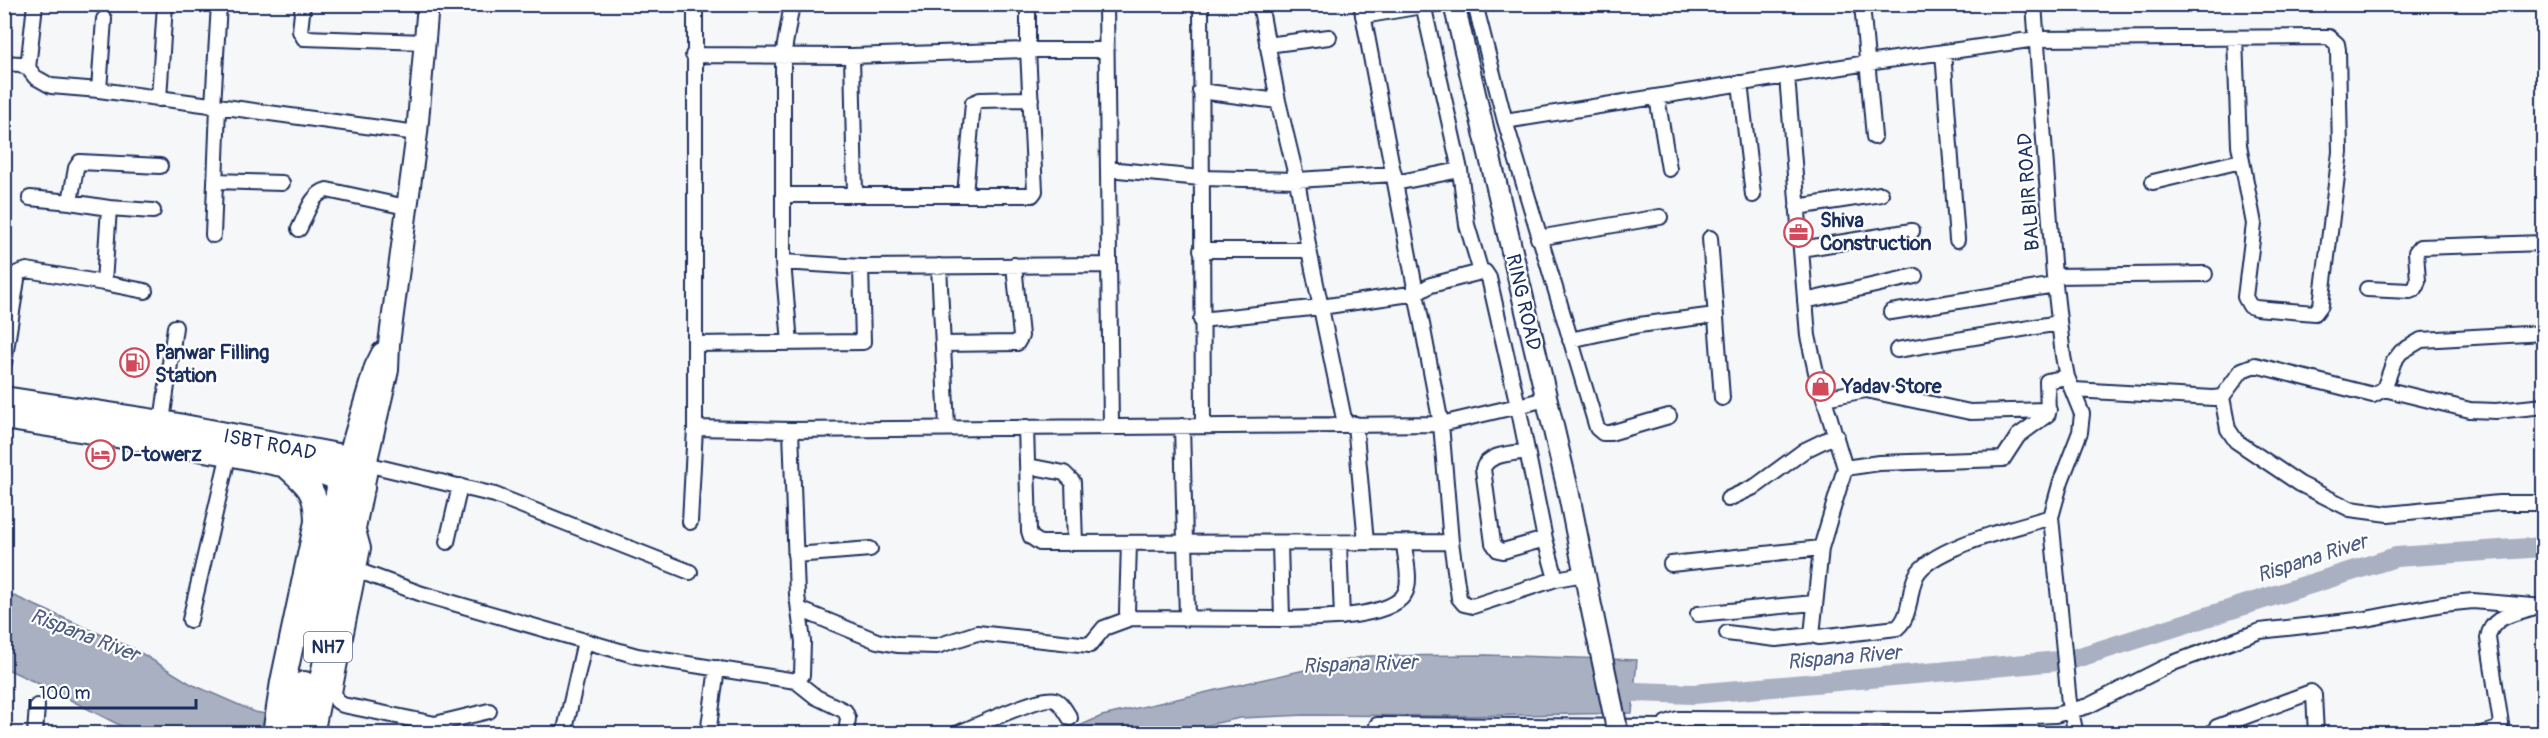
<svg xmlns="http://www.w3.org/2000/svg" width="2548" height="738" font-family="Pangolin,sans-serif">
	<rect width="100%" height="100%" fill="#f6f7f9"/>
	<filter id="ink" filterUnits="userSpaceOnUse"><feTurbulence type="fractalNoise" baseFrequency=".0167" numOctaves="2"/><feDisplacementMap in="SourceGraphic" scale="12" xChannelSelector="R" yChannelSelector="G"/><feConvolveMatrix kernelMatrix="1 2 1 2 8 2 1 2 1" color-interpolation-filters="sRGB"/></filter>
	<g filter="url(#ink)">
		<!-- water -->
		<path fill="#a9b0c1" stroke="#707c99" stroke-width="1.5" d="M5,592l131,58 55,34 64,28 107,21h-227l-98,-50 -32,-15z
			M1486,655l151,5 -5,53 -172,3 -155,-1 -65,3 -69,15 -110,1 41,-18 264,-60z"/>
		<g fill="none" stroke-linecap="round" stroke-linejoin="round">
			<!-- river -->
			<path stroke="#a9b0c1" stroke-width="20" d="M1607,691l87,3 376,-34 326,-103 148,-10"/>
			<defs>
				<path id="street" d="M303,4l-3,27 4,7 121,4
					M695,4v424l96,2 650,-6 77,-18 -29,-128 -4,-6h-4l-14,-47 -7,-55 -65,13
					M1106,4l5,422
					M1201,4l2,421
					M1260,4l18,97 19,79 12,70 36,174
					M1361,4l80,420 10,118 8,56 5,6 9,2 83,-27 28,-5
					M1423,4l37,166
					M1475,4l30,117 92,307 6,5h7l59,-17
					M1862,4l12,133
					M2034,4l20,272 9,80 4,21 15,37 -2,18 -19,49 -10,36 18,186 7,31
					M1363,16l71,-12
					M1267,45l62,-8
					M1943,52l14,188
					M693,55l159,1 176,-6v-46
					M852,56l3,138
					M4,63l16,1 8,4 7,9 16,9 48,4 318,43
					M28,68l7,-64
					M1787,76l21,260 8,36 29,96 -24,80 -9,87 7,2 78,-9c15,-12 11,-36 19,-52 14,-29 103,-49 135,-59
					M1740,83l13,112
					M99,90l5,-71
					M1200,91l78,10
					M1657,97l12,72
					M159,99l6,-95
					M213,106l6,-102
					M1505,121l362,-58 169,-24 293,-2 8,7 1,6 2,102 -19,153 -6,8 -59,-5 -6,-2 -5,-9 9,-73 -15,-79 -4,-107
					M1108,169l92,9 97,2 97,-6
					M215,181l67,2
					M2153,182l88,-21
					M783,195h249l3,-4 -7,-141h78
					M965,195l8,-92 7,-3 51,-1
					M30,198l40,4
					M1797,207l84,-13
					M109,208l44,3
					M299,229c7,-13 12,-35 28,-39l79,17
					M213,235l5,-128
					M1538,238l122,-21
					M1710,238l12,160
					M1801,249l111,-18
					M1201,250h108
					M783,262l78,5 247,-2
					M939,266l8,161
					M2054,276l151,-2
					M2367,289l43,2 5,-2 3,-8 -2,-29 4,-5 124,-4
					M145,291l-41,-8 5,-75 -39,-6 6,-34 4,-6 80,4
					M1805,301l110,-25
					M1891,312l164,-27
					M1201,320l120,-13 96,-14 14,-8 50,-13
					M1570,340l69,-15 76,-10
					M790,343l-7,-81v-206l9,-52
					M696,344l167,-2 -2,-75
					M943,344l74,-1 4,-7 -7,-71
					M1897,350l162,-27
					M4,363l14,-90 9,-3 77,13
					M2384,389l86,21 26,1 48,-5
					M2074,390l139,8 9,-1 20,-27 13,-5 118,30 11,-6 10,-28 7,-9 20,-12 123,-7
					M2222,397l6,32 8,12 64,43 50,25 38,5 111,-11h45
					M1824,398l42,-8 104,22 79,-2
					M1355,424l11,118
					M1182,426l5,191
					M1026,427l3,104 2,6 9,6 411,-1
					M161,429l14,-102
					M1527,451c-14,3 -39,2 -44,18l10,74 5,7 5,1 42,-12 -27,-133 28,-7
					M366,464l129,31 195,77
					M1028,466l36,7 9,9 2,61
					M1845,468l34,-5 124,-4 15,-23 30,-22 -1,-33 20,-4
					M1728,499l28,-13 49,-36 31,-15
					M690,522l5,-94
					M357,526l6,22 -29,144 3,9 6,4 92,19 54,-13
					M1545,539l11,40
					M447,542l13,-56
					M1129,543l-2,69 4,6 151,1
					M1280,543l2,76c27,-1 113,1 124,-28 5,-13 -1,-34 -2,-47
					M1339,543l3,74
					M795,555l75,-6
					M1671,564l150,-16
					M359,571l63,23 215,62 159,25 6,-6 1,-33 -6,-47 -6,-165
					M799,609l78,32 20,4 40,1 40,-13 113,12 14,-17 27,-10
					M1698,614l116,-11
					M190,620l39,-167
					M1727,633l49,6 36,-4
					M796,681l20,16 29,14 3,7 -2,16
					M2029,718l3,16
					M1377,725l286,2
					M35,734l2,-28
					M564,734l21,-93
					M708,734l9,-66
					M956,734c16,-6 87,-40 99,-34 6,2 11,12 15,18
					M1662,734l4,-11 12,-4 268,1 109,-5 33,-9 85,-43 87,-32 106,-12 77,-15 30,-3 71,6
					M2211,734l6,-7 94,-35 3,3 2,39
					M2482,734l15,-5 4,-5 -13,-86c3,-22 26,-24 43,-30"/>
				<path id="secondary" d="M1454,4l114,486 22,111
					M348,458l27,-91 7,-14
					M366,464l22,-94 1,-26 28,-211 11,-129"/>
				<path id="highway" d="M4,399l158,24 186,35 18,6 -55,270
					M4,417l225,36 96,20 37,15
					M313,638l27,-156 5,-16
					M275,734l8,-52 34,-160c0,-30 -8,-37 -30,-56
					M293,734l11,-50"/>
			</defs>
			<!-- street casing -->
			<use href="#street" stroke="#1b2f5e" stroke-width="18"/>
			<!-- secondary casing -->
			<use href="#secondary" stroke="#1b2f5e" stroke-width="24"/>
			<!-- highway casing -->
			<use href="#highway" stroke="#1b2f5e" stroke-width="28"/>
			<!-- street -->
			<use href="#street" stroke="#fff" stroke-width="14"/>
			<!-- secondary -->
			<use href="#secondary" stroke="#fff" stroke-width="20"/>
			<!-- highway -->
			<use href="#highway" stroke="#fff" stroke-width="24"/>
			<defs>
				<path id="secondary-bridge" d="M1590,601l27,128"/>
			</defs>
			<!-- secondary-bridge casing -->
			<use href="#secondary-bridge" stroke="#1b2f5e" stroke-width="24" stroke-linecap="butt"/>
			<!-- secondary-bridge -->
			<use href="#secondary-bridge" stroke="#fff" stroke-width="20"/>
		</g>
	</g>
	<!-- icons -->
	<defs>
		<symbol id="office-ring" viewBox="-11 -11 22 22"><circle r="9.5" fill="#fff" stroke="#d1495b" stroke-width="1.5"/><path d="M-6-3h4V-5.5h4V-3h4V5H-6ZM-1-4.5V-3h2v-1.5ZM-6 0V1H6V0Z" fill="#d1495b"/></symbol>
		<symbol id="fuel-ring" viewBox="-11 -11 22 22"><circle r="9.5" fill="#fff" stroke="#d1495b" stroke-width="1.5"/><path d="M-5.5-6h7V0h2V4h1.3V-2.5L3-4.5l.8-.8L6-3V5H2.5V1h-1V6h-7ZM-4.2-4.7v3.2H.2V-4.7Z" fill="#d1495b"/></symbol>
		<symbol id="shop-ring" viewBox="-11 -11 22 22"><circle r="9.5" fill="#fff" stroke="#d1495b" stroke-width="1.5"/><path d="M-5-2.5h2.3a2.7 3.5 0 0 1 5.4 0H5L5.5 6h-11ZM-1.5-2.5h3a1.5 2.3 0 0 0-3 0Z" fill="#d1495b"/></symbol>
		<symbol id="hotel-ring" viewBox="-11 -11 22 22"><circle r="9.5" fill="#fff" stroke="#d1495b" stroke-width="1.5"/><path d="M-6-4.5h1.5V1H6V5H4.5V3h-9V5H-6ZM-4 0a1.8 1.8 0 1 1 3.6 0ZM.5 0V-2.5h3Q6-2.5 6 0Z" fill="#d1495b"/></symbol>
	</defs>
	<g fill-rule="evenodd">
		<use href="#office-ring" x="1782" y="216" width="33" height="33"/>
		<use href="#fuel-ring" x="118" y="346" width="33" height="33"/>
		<use href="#shop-ring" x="1804" y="370" width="33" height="33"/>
		<use href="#hotel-ring" x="84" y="438" width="33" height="33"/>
	</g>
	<g text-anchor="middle" stroke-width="4.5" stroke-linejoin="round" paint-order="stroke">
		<!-- shield labels -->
		<rect fill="#fff" stroke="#5f6d8e" stroke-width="1.5" x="304" y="632" width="48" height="30" rx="4.5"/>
		<g font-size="18" font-weight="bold" fill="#1b2f5e">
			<text x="328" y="653">NH7</text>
		</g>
		<!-- street labels -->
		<g font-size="20" fill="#1b2f5e" stroke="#fff">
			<text transform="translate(2028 192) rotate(-94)" y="7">BALBIR ROAD</text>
			<text transform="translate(1524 302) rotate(77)" y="7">RING ROAD</text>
			<text transform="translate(270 444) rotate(11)" y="7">ISBT ROAD</text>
		</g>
		<!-- poi labels -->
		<g font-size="20" font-weight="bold" fill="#1b2f5e" stroke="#fff" text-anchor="start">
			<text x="1820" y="227">Shiva<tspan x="1820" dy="23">Construction</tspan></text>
			<text x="155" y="359">Panwar Filling<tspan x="155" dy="23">Station</tspan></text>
			<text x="1842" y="393">Yadav Store</text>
			<text x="121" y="461">D-towerz</text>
		</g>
		<!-- water labels -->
		<g font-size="21" font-style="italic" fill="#4d5c81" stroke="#fff">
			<text transform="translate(2312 558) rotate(-18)" y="7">Rispana River</text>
			<text transform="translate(85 635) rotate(21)" y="7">Rispana River</text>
			<text transform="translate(1844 657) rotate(-5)" y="7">Rispana River</text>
			<text transform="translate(1360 664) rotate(-2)" y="7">Rispana River</text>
		</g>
	</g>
	<!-- margin -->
	<rect width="2548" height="738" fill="none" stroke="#fff" stroke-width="24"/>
	<rect x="12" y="12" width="2524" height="714" fill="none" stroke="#1b2f5e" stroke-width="2" filter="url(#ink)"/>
	<!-- scale -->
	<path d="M30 699v9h166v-9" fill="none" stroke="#1b2f5e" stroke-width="3"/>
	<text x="39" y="699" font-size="18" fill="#1b2f5e" stroke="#ffffff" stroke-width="4.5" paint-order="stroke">100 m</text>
</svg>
